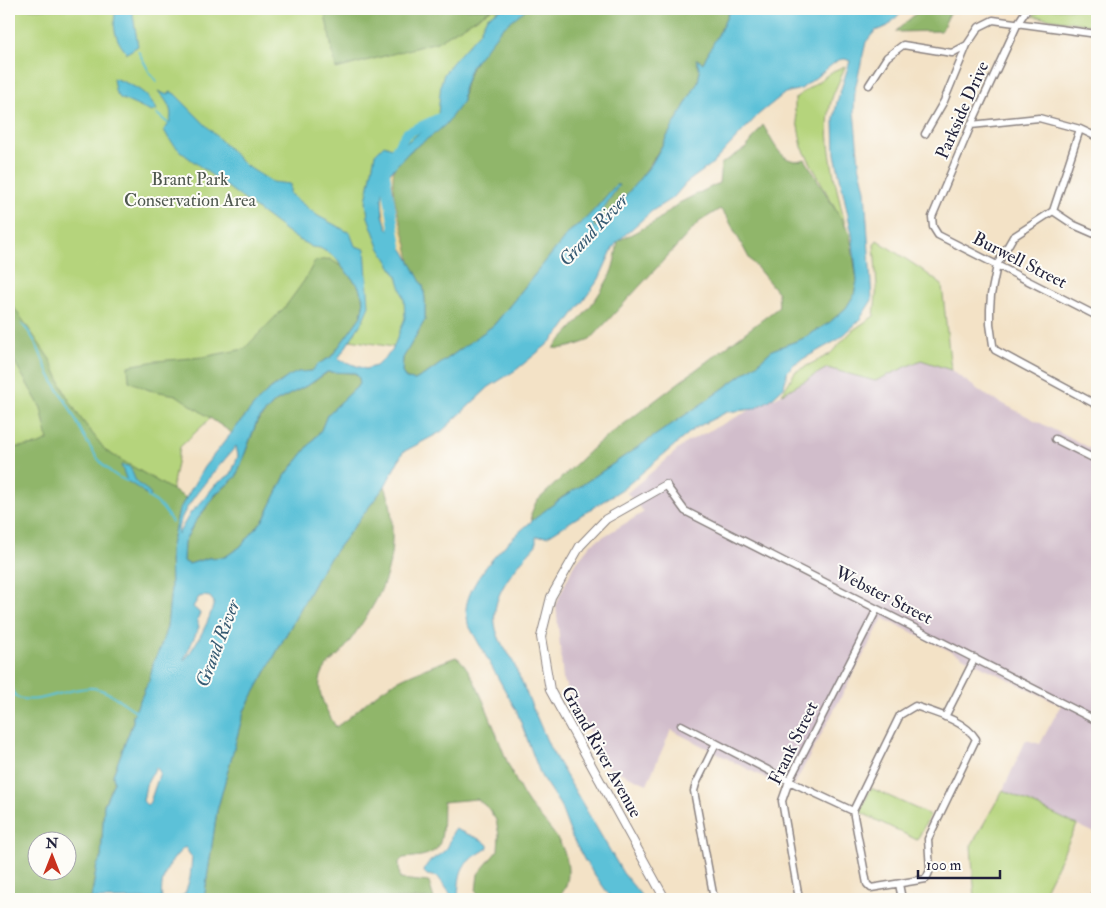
<svg xmlns="http://www.w3.org/2000/svg" width="1106" height="908" font-family="'IM FELL Double Pica',serif">
	<rect width="100%" height="100%" fill="#fdfcf7"/>
	<filter id="ink" filterUnits="userSpaceOnUse"><feTurbulence type="fractalNoise" baseFrequency=".02" numOctaves="2"/><feDisplacementMap in="SourceGraphic" scale="10" xChannelSelector="R" yChannelSelector="G"/><feConvolveMatrix kernelMatrix="1 2 1 2 8 2 1 2 1" color-interpolation-filters="sRGB"/></filter>
	<filter id="wash" filterUnits="userSpaceOnUse"><feTurbulence type="fractalNoise" baseFrequency=".0096" numOctaves="4" result="noise"/><feDisplacementMap in="SourceGraphic" scale="20" xChannelSelector="R" yChannelSelector="G"/><feGaussianBlur stdDeviation="1.12" result="paint"/><feColorMatrix in="noise" values="0 0 0 0 0 0 0 0 0 0 0 0 0 0 0 0 0 1.4 0 .05"/><feComposite in="paint" operator="in"/></filter>
	<g filter="url(#wash)">
		<rect width="100%" height="100%" fill="#f3e2c6"/>
		<!-- industrial -->
		<path fill="#d1bdcb" d="M921,360l30,10 33,24 113,58v382l-94,-44 23,-50 14,4 21,-39 -178,-87 -92,173 -120,-61 -24,54 -40,-17 -44,-88 -7,-75 18,-39 17,-21 53,-32 -17,-19 60,-51 95,-48 45,-26 48,13z"/>
		<!-- green -->
		<path fill="#b5d47b" stroke="#6c7b5b" d="M9,9h747l-333,343 -121,-20 -122,115 -32,168 -139,146z
			M1044,9h53v17l-65,-10z
			M845,66c-4,14 -12,25 -15,40 -7,37 8,85 16,123l-44,-82 -7,-36v-13l38,-27z
			M877,240l44,29 21,16 9,85 -30,-10 -46,21 -48,-13 -45,26 13,-22 35,-18 23,-24 21,-14 3,-30 -3,-41z
			M871,788l59,27 -13,25 -57,-28z
			M1003,790l74,35 -33,67v7h-69l-4,-53z"/>
		<!-- forest -->
		<path fill="#90b66b" stroke="#596c53" fill-rule="evenodd" d="M324,9h168l-55,33 -101,27z
			M526,9h204c-7,19 -18,36 -27,54l-6,-4 3,12 -2,11c-29,51 -57,108 -103,146l-2,-4 25,-39h-2c-15,16 -28,35 -46,46l-76,94 -65,47 -14,8 -9,-1 -4,-7 1,-14 22,-38v-21l-2,-13 -13,-23 -25,-85 16,-19 20,-17 42,-41c0,-26 20,-56 39,-73 7,-7 16,-13 24,-19z
			M921,9h31l-11,22 -46,1z
			M763,125c10,16 19,43 42,34l45,75 7,47 -3,14 -8,13 -17,15 -27,16 -30,11 -15,14 -54,39 -124,84 -18,11 -29,23 -1,-7 5,-12 60,-57 183,-138 -1,-14 -29,-35 -22,-41 -7,-8 -21,13 -109,118c-11,4 -25,10 -37,8 20,-20 41,-43 55,-69 6,-11 8,-24 10,-38l37,-19 24,-19 40,-20 2,-19 25,-16z
			M330,259l12,8 16,18 6,16 -3,15 -10,14 -20,27 -13,7 -6,7c-37,3 -59,35 -80,62l-56,-38 -27,-5 -20,-9 -1,-15 28,-5 47,-4 41,-8 41,-42 19,-26 11,-20z
			M9,300l42,61 14,32 14,23 27,35 80,47 -7,12 -9,40 1,38 -4,39 -7,22 -6,11 -4,18 -17,38v6l-20,53 1,7 -10,22 -3,56 -4,5 -6,34h-82v-451l28,-3 11,-5 -7,-32 -32,-56zM38,840h30v30h-30z
			M328,372l27,1 4,5 1,6 -33,31 -6,15 -36,46 -21,43 -24,28 -15,10 -17,1 -19,6 -6,-3 1,-19 10,-18 22,-29 20,-18 21,-55 18,-20 35,-18z
			M385,486c6,17 7,26 7,44 2,51 -20,79 -47,118 -7,9 -19,15 -23,26 -8,17 6,39 14,53 17,-11 30,-26 46,-37 22,-15 48,-23 74,-33 18,8 44,89 53,109 6,13 12,27 20,38 12,15 29,30 36,50 5,15 5,35 -9,45h-69l-6,-2 -5,-6 2,-17 20,-24 1,-15 -3,-15 -8,-12 -11,-9 -34,3c-1,13 2,43 -9,49 -9,6 -21,6 -31,7l-4,4 1,17 29,3 5,17h-230l13,-88 27,-100 80,-145z"/>
		<!-- sand -->
		<path fill="#eeda9e" stroke="#887e6c" d="M394,169c-6,31 13,62 16,94 -7,-13 -17,-24 -23,-36 -5,-11 -8,-40 -1,-50 2,-3 5,-6 8,-8z"/>
		<!-- water -->
		<path fill="#5bc1d8" stroke="#3e728a" fill-rule="evenodd" d="M116,9h16l6,37 -11,7c-12,-13 -15,-26 -11,-44z
			M501,9h25l-24,19 -31,39 -8,23v11l-17,23 -9,8 -27,19 -25,27 -3,22 1,15 4,12 18,25 18,34 2,13v21l-22,38 -1,14 4,7 9,1 14,-8 65,-47 76,-94c18,-11 31,-30 46,-46h3l-26,39 2,4 9,-8 13,-14 34,-41 47,-83 2,-11 -4,-12 7,4c9,-19 20,-35 27,-54h174l-16,17 -13,5 -9,11 -11,47 -1,22 5,53 6,26 7,110 -14,22 -19,17 -45,25 -7,8 -3,15 -14,13 -16,9 -27,3 -32,16 -71,60 -76,48 -12,1v8c-31,34 -61,68 -25,112l39,91 73,125 21,26h-32l-27,-38 -13,-24 -12,-32 -19,-29 -24,-64 -49,-88c0,-4 -2,-10 -2,-15 4,-43 78,-101 113,-122l124,-84 54,-39 15,-14 30,-11 27,-16 17,-15 8,-13 3,-14 -5,-47 -17,-80 -1,-35 3,-17 13,-41 -5,-2 -7,1 -37,29 -16,4 -26,21 -47,50 -26,19 -12,14 -22,14 -34,30 -5,7 -14,31 -37,51 -14,14 -32,26 -27,17 -48,45 -38,20 -18,34 -61,80 -80,145 -27,100 -13,88h-28l9,-5 5,-16 2,-20 -7,-11c-15,13 -26,31 -23,52h-71l6,-34 4,-5 3,-55 10,-23 -1,-7 20,-53v-6l17,-38 4,-18 6,-11 7,-22 4,-39 -1,-38 9,-40 25,-43 51,-63 11,-11 23,-17 9,-4 14,-1 6,-7 13,-7 20,-27 10,-14 3,-15 -6,-16 -16,-18 -7,-10 -15,-9 -8,-1 -18,-10 -113,-85 -12,-13 -5,-9c14,-14 4,-28 -6,-39l9,4 4,-3 4,2 70,71 27,17 18,2v10l28,22 32,17 5,13 10,3 4,57 -7,16 -24,37 27,10 11,-3 16,-15 13,-33 -1,-19 -7,-23 -18,-29 -11,-30 -2,-16 9,-47 9,-9 13,5 35,-27 6,-9 3,-31 3,-9 8,-11 27,-30 8,-16zM327,372l28,1 4,5 1,6 -33,31 -6,15 -36,46 -21,43 -24,28 -15,10 -17,1 -19,6 -6,-3 1,-19 10,-18 21,-29 21,-18 21,-56 18,-19 35,-18zM236,446l2,10 -7,18 -16,11 -16,20 -8,7 -13,22c-3,-22 44,-70 58,-88zM204,596l6,1 4,5c-5,21 -15,37 -27,55l-3,3 15,-33 -2,-7 3,-7 -7,-6 6,-10zM156,767l4,5 -10,30 -3,3 -4,-4 3,-16z
			M113,78c20,7 34,13 44,32l-6,2 -31,-14 -5,-7z
			M121,465l7,1c5,4 5,10 8,15 5,6 12,8 15,15l-3,1 -7,-7 -14,-9z
			M455,829l27,11 6,5v3c-26,16 -28,17 -30,48h-6l-14,-19 -11,-2 -3,-3c1,-12 16,-15 23,-24 4,-6 3,-13 8,-19z"/>
		<g fill="none" stroke-linecap="round" stroke-linejoin="round">
			<!-- stream -->
			<path stroke="#5bc1d8" stroke-width="2" d="M138,51l12,22 7,9
				M157,114l12,10
				M22,324c16,16 20,38 31,57 5,9 11,17 16,26 14,25 27,64 58,74
				M148,497c12,6 17,14 24,25
				M9,649c6,16 -6,38 9,49 24,7 48,-11 74,-10 16,1 32,16 45,24"/>
			<!-- river -->
			<path stroke="#5bc1d8" stroke-width="10" d="M398,252l-14,-85 23,-34 39,-18"/>
		</g>
	</g>
	<g filter="url(#ink)">
		<g fill="none" stroke-linecap="round" stroke-linejoin="round">
			<defs>
				<path id="minor" d="M1027,9l-9,14 -47,102 -39,92 1,10 5,8 159,81
					M869,85l18,-28 16,-12 49,8 15,-8 12,-18 14,-7 104,14
					M971,125l68,-7 41,11 17,8
					M1080,129l-27,82 -40,26 -16,28 -6,30 -1,14v15l3,21 2,5 102,55
					M925,134l19,-33 23,-56
					M1053,211l21,14 23,10
					M1055,439l42,21
					M666,485l19,26 412,210
					M915,706c20,7 49,14 61,33l-48,100 2,31 -4,9 -55,9 -4,-4 -14,-73 47,-96z
					M945,717l30,-59
					M681,725l108,56 64,30
					M899,884l3,15
					M714,899l-20,-108 2,-7 20,-41
					M799,899l-17,-98 7,-20 88,-172
					M1092,899l5,-9"/>
				<path id="tertiary" d="M665,899l-115,-209 -9,-53 10,-40 29,-51 26,-27 60,-34"/>
			</defs>
			<!-- minor casing -->
			<use href="#minor" stroke="#8a8280" stroke-width="9"/>
			<!-- tertiary casing -->
			<use href="#tertiary" stroke="#8a8280" stroke-width="10"/>
			<!-- minor -->
			<use href="#minor" stroke="#fff" stroke-width="6"/>
			<!-- tertiary -->
			<use href="#tertiary" stroke="#fff" stroke-width="8"/>
		</g>
	</g>
	<g text-anchor="middle" stroke-width="4" stroke-linejoin="round" paint-order="stroke">
		<!-- street labels -->
		<g font-size="18" fill="#22223b" stroke="#fdfcf7">
			<text transform="translate(962 110) rotate(-66)" y="6">Parkside Drive</text>
			<text transform="translate(1020 260) rotate(27)" y="6">Burwell Street</text>
			<text transform="translate(884 595) rotate(27)" y="6">Webster Street</text>
			<text transform="translate(793 743) rotate(-64)" y="6">Frank Street</text>
			<text transform="translate(602 752) rotate(61)" y="6">Grand River Avenue</text>
		</g>
		<!-- park labels -->
		<g font-size="18" fill="#4e574e" stroke="#fdfcf7">
			<text x="190" y="185">Brant Park<tspan x="190" dy="21">Conservation Area</tspan></text>
		</g>
		<!-- water labels -->
		<g font-size="19" font-style="italic" fill="#365a72" stroke="#fdfcf7">
			<text transform="translate(593 229) rotate(-47)" y="7">Grand River</text>
			<text transform="translate(217 643) rotate(-69)" y="7">Grand River</text>
		</g>
	</g>
	<!-- margin -->
	<rect width="1106" height="908" fill="none" stroke="#fdfcf7" stroke-width="30"/>
	<!-- north arrow -->
	<g transform="translate(52 856)"><circle r="24" fill="#fdfcf7" stroke="#a5a5ac"/>
	<path d="M0-4L9 19L0 12L-9 19Z" fill="#c8321e"/>
	<text y="-8" font-size="14" font-weight="bold" text-anchor="middle" fill="#22223b">N</text>
	</g>
	<!-- scale -->
	<path d="M918 870v8h82v-8" fill="none" stroke="#22223b" stroke-width="2.5"/>
	<text x="926" y="870" font-size="15" fill="#22223b" stroke="#fdfcf7" stroke-width="4" paint-order="stroke">100 m</text>
</svg>
